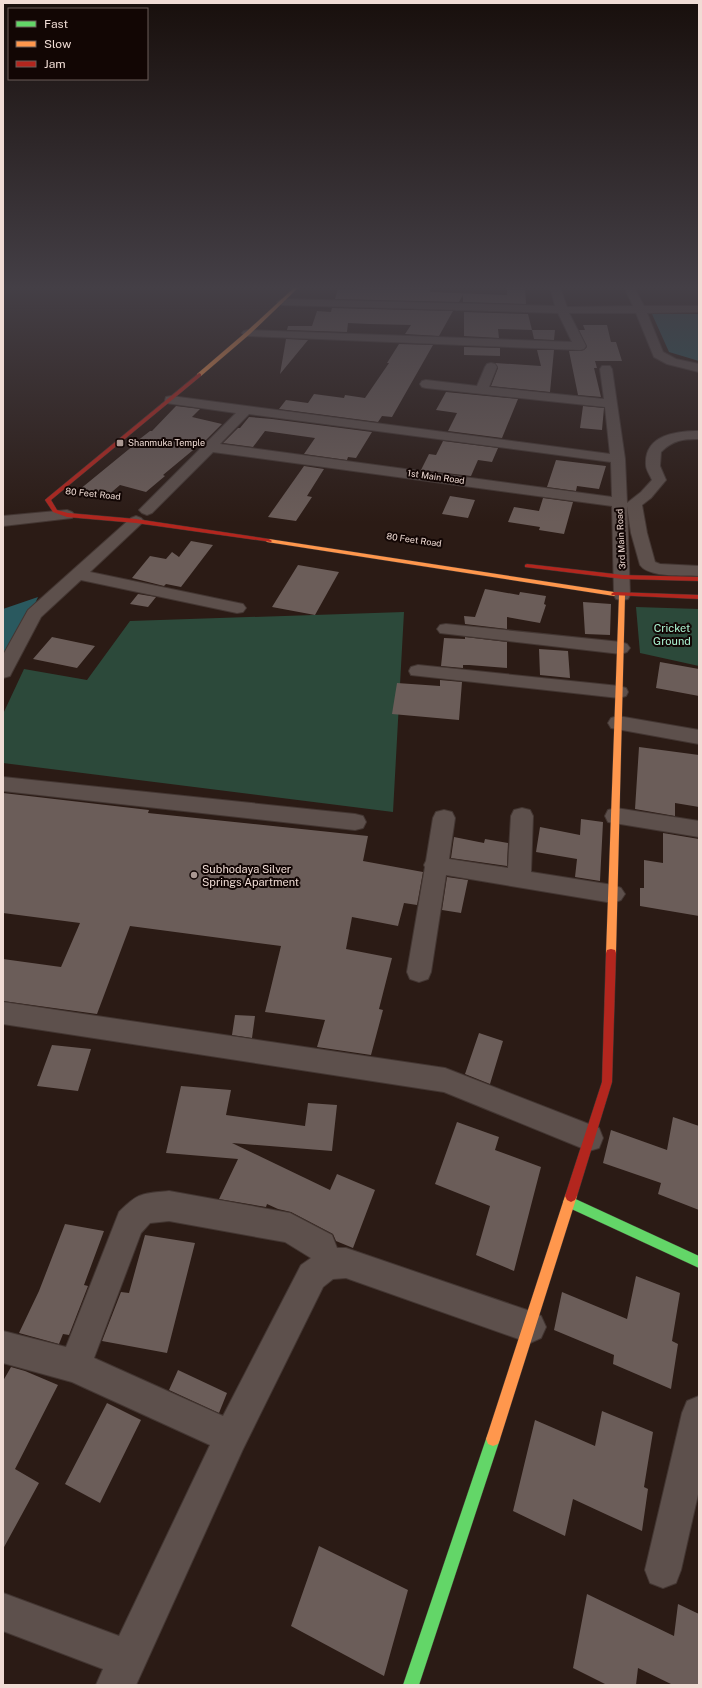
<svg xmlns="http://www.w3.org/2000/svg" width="702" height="1688" font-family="'Public Sans',sans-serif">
	<rect width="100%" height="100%" fill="#2b1b15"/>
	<!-- green -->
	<path fill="#2c493a" d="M636,607l63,2v57l-59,-13z
		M404,612l-11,200 -390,-49v-49l21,-45 63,11 43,-59z"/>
	<!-- water -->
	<path fill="#2a595f" d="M652,314h47v47l-30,-9z
		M38,597l-26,58 -9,14v-60z"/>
	<!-- building -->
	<path fill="#6b5d59" d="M357,287h74l-1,5 77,3v-8h18l1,17 -63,-2v-7l-4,7 -124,-3 3,-10 19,1z
		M332,308l121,3 -14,25 -34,-2 6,-9 -42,-1 -21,-1 -1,9 -60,-2 1,-4h24l5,-15 14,1z
		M464,312l64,2 4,16 -34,-1 1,9 -35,-2z
		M583,325h24l4,17h5l6,19h-27l2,7h-3l7,29 -23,-2 -9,-44h11l4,-1 3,-3 -8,-17h6z
		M532,330h23l-1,10 -20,-1z
		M286,339l22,1 -28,34z
		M399,344l34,1 -41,72 -10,-1 -4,6 -99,-13 7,-9 22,3 6,-9 30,4 1,-3 20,3 24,-35h-2z
		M464,347l36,1v8l-36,-1z
		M537,350h17l-4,42 -59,-6 7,-18 -3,-5 46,3z
		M446,392l72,7 -16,39 -54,-7 9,-18 -21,-3z
		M176,406l24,3 -8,8 30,7 -17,17h-1l-41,34 2,1 -19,16 -26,-7 -14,12 -27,-7 55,-45h-2l18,-14h2z
		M583,406l21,2 -2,22 -22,-2z
		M249,417l23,2 100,13 -16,26 -8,-1 -1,3 -43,-6 11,-16 -50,-7 -12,16 -30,-4 15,-15h2z
		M443,441l55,7 -6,14 -14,-2 -7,16 -50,-6 8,-16 7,1z
		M556,460l50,6 -7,23 -22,-3 -1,5 -29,-4z
		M304,466l20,3 -17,27 5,1 -16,24 -28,-4z
		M450,496l25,4 -7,18 -26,-4z
		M543,498l30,4 -9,32 -25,-4 1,-3 -32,-5 6,-15 25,4z
		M191,541l22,4 -32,42 -15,-3 -2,2 -32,-8 18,-22 16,3 6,-7 7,5z
		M298,565l41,7 -24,43 -43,-8z
		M485,589l34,6 1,-3 26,4 -2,8 2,1 -6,18 -33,-6v12l-42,-5 -1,-8 11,1z
		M138,594l18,3 -8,10 -18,-3z
		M583,602l28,2 -1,31 -25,-1z
		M52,637l43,9 -18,22 -44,-9z
		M465,637l42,5v26l-38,-3h-6v3l-22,-2 3,-28 21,1z
		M539,649l29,2 2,27 -30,-3z
		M660,662l39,7v27l-43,-8z
		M440,680l22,2 -3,38 -67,-6 5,-31 43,3z
		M639,747l60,8v52l-24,-4v13l-40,-7z
		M3,793l146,17 -1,3 220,23 -5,25 60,11 -6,33 -13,-2 -6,23 -46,-9 -6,32 46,9 -13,51 4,1 -12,45 -54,-8 8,-27 -60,-8 16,-66 -151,-20 -33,88 -94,-13v-42l58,8 19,-44 -77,-10z
		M581,819l22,3 -3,59 -25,-4 2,-18 -41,-7 4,-25 40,8z
		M663,833l36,6v77l-59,-10v-18h4v-28l19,3z
		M454,837l30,6 1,-4 23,4 -1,23 -56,-8z
		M447,877l21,3 -7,33 -19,-3z
		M235,1015l20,1 -3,22 -20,-3z
		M479,1033l24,8 -13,43 -25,-10z
		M52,1045l39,4 -13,42 -41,-5z
		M181,1086l50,4 -5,25 79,11 3,-23 29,2 -5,46 -100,-8 98,47 7,-16 38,16 -22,58 -17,-7 -3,-7 -42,-22 -13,-3 -11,-5 -1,3 -47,-8 19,-40 -72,-6z
		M673,1117l26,9v84l-41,-16 3,-11 -58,-20 8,-33 56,20z
		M457,1122l42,15 -4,13 46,17 -27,104 -38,-16 14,-49 -55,-22z
		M65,1224l39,7 -20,54 4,1 -19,49 -6,-1 -4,10 -40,-11 20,-42z
		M145,1235l50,8 -28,110 -65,-12 19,-49 8,1z
		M636,1276l44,17 -8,48 6,3 -7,45 -58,-25 1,-9 -60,-25 8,-38 65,27z
		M11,1367l14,4 33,14 -43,84 24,14 -36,66v-168z
		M178,1370l49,23 -8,20 -50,-23z
		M107,1403l34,17 -41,83 -35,-19z
		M602,1411l51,21 -9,55 4,2 -6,42 -69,-32 -8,37 -52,-25 22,-91 60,26z
		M319,1546l89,44 -24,86 -93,-50z
		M587,1594l87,42 4,-32 21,10v71h-26l-35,-17 -2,17h-29l-34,-17z"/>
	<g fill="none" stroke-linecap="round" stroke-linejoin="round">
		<defs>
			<path id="street" d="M550,287h10l7,20 66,-1 -9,-19h10l10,19h55v6l-52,1 16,39 13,7 23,5v8l-32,-8 -13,-7 -18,-44h-67l17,33 -2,3 -4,1 -332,-14 -4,-1 -2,-2 2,-2 4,-1 324,12 -14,-29 -276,-8 -5,-3 5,-3 273,7z
				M491,363l4,1 2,3 -8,20 115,12 -4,-30 2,-3h8l2,3 13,90 2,44 14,-11 11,-12c-2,-5 -6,-10 -6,-15 -2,-30 30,-34 53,-34v8c-16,0 -26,1 -38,13l-1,14 6,14 -15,18 -9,7 5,28 8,29 5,2 39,2v10c-15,-1 -50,2 -59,-11l-9,-32 -4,-27 3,89 -2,4 -6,1 -6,-1 -2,-4 -2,-89 -399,-54 -61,61 -5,2 -5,-2 -3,-3 97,-97 -70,-10 -1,-3 1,-3 5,-1 439,58 -5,-47 -179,-19 -4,-1 -2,-3 2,-3 4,-1 51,6 8,-19 2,-3zM249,414l362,48 1,35 -392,-53z
				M67,510l5,2 3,3 -3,3 -69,8v-10z
				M136,516l5,2 3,3 -3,3 -51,48 153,32 3,4 -3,4 -6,1 -156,-33 -40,37 -29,55 -2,4 -7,2v-23l25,-45 103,-92z
				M446,624l175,18 6,2 3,4 -3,4 -6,2 -181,-21 -3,-4 3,-4z
				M418,665l201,21 7,2 2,4 -2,4 -7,2 -208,-23 -2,-4 2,-4z
				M618,716l81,14v14l-88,-16 -3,-5 3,-5z
				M3,777l352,37 8,2 3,6 -3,6 -8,2 -352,-39z
				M522,808l8,2 3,6 -2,56 82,13 8,3 4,6 -4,6 -8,3 -167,-28 -15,97 -3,7 -9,3 -9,-3 -3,-7 18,-105 -1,-2 2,-4 7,-43 3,-6 8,-2 8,2 3,6 -6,41 59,9 3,-52 3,-6z
				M616,808l83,13v16l-91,-15 -3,-6 3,-6z
				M3,1002l442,66 154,60 4,10 -4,10 -10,3 -145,-59 -441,-68z
				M169,1191l121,22 42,22 5,13h9l184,63 11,5 5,11 -5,11 -11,5 -184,-65 -13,1 -10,8 -80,162 -107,236h-40l7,-16 -100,-38v-38l116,43 91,-191 -138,-63 -69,-19v-32l63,16 53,-135c20,-20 23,-18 50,-21zM169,1221l116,21 26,16 -10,7 -78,151 -129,-58 47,-125 9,-10z
				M699,1396v94l-18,80 -5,13 -13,5 -13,-5 -5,-13 37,-157 5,-12z"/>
			<path id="fast" d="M569,1196l130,60v12l-134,-62 -2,-4 2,-4z
				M493,1432l5,2 2,5 -81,246h-16l83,-246 2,-5z"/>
			<path id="slow" d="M295,287h4l-49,47 -49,42h-4v-2l49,-42z
				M269,539l345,53 3,2 -3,2 -347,-54 -1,-1z
				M622,593l3,2 -9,358 -1,3 -4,1 -4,-1 -1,-3 13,-358z
				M571,1190l4,2 2,4 -77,243 -2,5 -5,2 -5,-2 -2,-5 79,-243 2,-4z"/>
			<path id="jam" d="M199,373l2,1v2l-150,124 6,10 11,3 68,6 133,20 3,2 -1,1 -135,-19 -69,-6 -14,-5 -8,-12 1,-1z
				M527,564l96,11 76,2v4l-76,-2 -98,-12v-2z
				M614,592l85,3v4l-87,-4 -1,-1z
				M611,949l4,1 1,3 -4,129 -35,114 -2,4 -4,2 -4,-2 -2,-4 37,-114 4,-129 1,-3z"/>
		</defs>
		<!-- street casing -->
		<use href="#street" stroke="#433632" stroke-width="2"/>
		<!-- fast casing -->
		<use href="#fast" stroke="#433632" stroke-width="1"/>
		<!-- slow casing -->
		<use href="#slow" stroke="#433632" stroke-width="1"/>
		<!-- jam casing -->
		<use href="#jam" stroke="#433632" stroke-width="1"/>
		<!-- street -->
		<use href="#street" fill="#5d504c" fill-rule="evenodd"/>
		<!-- fast -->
		<use href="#fast" fill="#63d668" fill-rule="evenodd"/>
		<!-- slow -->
		<use href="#slow" fill="#ff974d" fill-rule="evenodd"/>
		<!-- jam -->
		<use href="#jam" fill="#b3261e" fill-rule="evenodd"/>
	</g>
	<!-- sky -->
	<linearGradient id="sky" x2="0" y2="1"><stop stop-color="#180f0c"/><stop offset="0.55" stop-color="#443f46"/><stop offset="1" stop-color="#443f46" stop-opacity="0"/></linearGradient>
	<rect width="702" height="523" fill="url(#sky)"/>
	<!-- markers -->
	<g fill="#ab9892" stroke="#120604" stroke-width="1.5">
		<rect x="116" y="439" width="8" height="8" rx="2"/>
		<circle cx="194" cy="875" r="4"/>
	</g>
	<g text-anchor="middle" stroke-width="4" stroke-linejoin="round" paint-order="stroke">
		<!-- far-poi labels -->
		<g font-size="9" fill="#f0dcd5" stroke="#120604" text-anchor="start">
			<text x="128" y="446">Shanmuka Temple</text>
		</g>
		<!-- far-street labels -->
		<g font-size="9" fill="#f0dcd5" stroke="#120604">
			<text transform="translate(436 477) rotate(8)" y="3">1st Main Road</text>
			<text transform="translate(93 494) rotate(6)" y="3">80 Feet Road</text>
			<text transform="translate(621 539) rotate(-93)" y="3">3rd Main Road</text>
			<text transform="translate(414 540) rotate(8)" y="3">80 Feet Road</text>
		</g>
		<!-- park labels -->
		<g font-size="11" fill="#acf5d3" stroke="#120604">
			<text x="672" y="632">Cricket<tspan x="672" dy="13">Ground</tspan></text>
		</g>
		<!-- poi labels -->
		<g font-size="11" fill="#f0dcd5" stroke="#120604" text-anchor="start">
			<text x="202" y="873">Subhodaya Silver<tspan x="202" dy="13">Springs Apartment</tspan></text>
		</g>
	</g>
	<!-- border -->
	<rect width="702" height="1688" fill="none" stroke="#f0dcd5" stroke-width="8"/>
	<!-- legend -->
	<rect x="8" y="8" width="140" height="72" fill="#120604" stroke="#6b5c58"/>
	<rect x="16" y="21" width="20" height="6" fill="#63d668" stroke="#6b5c58"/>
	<text x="44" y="28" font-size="12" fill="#f0dcd5">Fast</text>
	<rect x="16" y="41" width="20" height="6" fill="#ff974d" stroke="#6b5c58"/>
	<text x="44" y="48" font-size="12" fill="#f0dcd5">Slow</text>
	<rect x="16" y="61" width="20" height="6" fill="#b3261e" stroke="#6b5c58"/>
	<text x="44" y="68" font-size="12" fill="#f0dcd5">Jam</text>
</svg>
